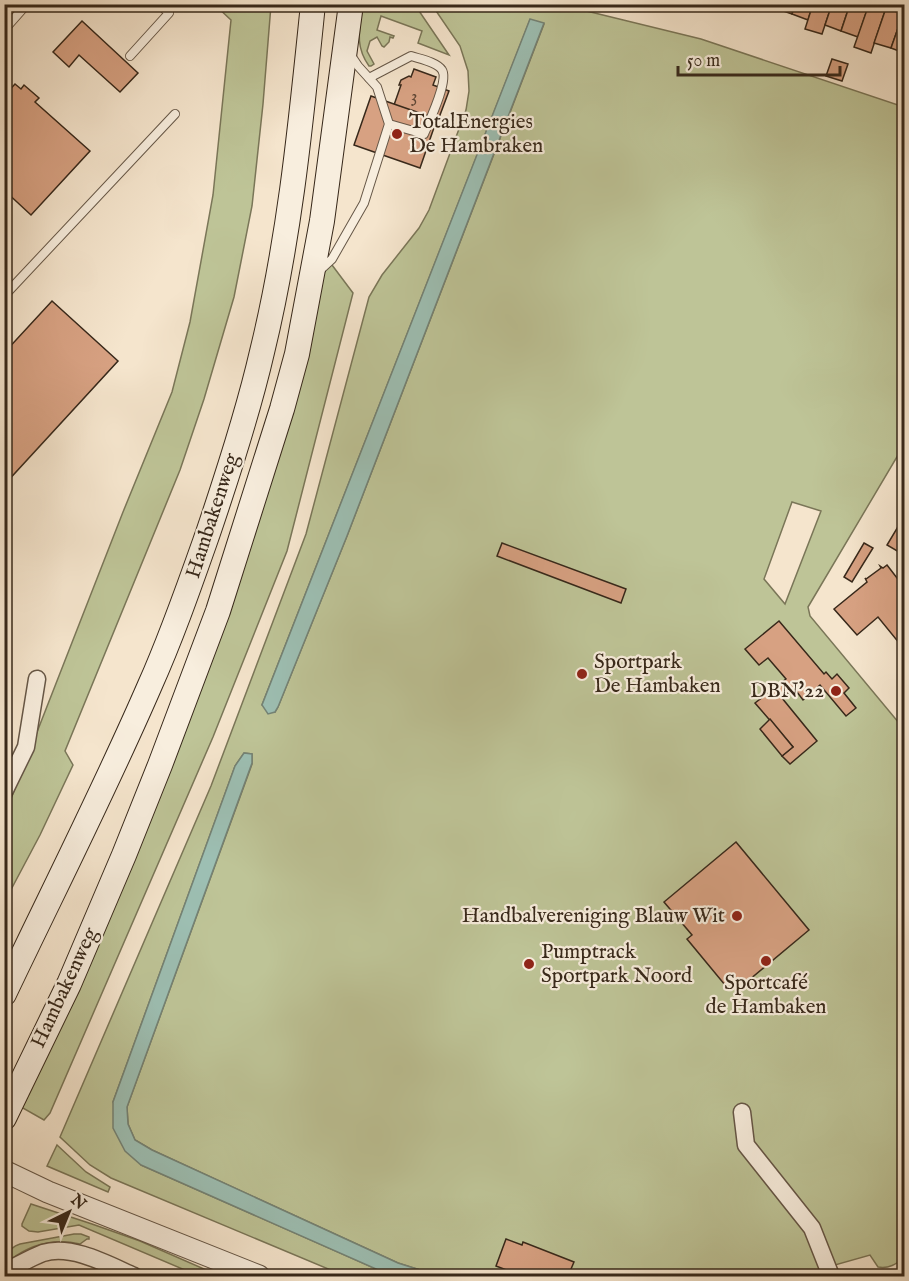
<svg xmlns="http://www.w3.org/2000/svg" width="909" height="1281" viewBox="0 0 909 1281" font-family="'IM FELL English',serif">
<rect width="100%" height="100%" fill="#f5e5cd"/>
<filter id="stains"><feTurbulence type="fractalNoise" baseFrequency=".00333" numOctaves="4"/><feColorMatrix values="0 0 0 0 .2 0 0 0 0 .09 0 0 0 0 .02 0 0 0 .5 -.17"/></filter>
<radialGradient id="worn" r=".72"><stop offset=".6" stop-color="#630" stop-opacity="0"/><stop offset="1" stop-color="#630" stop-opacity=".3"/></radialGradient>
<g fill="#bec497" stroke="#7a7658" stroke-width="1.5" fill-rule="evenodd">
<polygon points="215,5 271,5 263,104 252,206 234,297 204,399 180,470 65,751 73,765 40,835 5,901 5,814 123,512 172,392 190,322 213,195 231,20"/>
<path d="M363,5h52l34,50 -31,-12 4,-12 -41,-15 -4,14 17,6 -1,2 -3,-1 -1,5 -5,5 -2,-1 -5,-9 -7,4 -3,10 7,13 -3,2h-2c-15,-21 -9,-38 -6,-61z"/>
<path d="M432,5h130l139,34 203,68v338l-96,162 2,9 94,113v529c-8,6 -15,11 -26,9l-8,-12 -67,19 1,2h-365l-41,-13 -246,-113 -17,-10 -7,-16 -1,-17 125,-343v-10l-8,-1 -9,13 -122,336 28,63 251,111h-47l-234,-98 -21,-13 -30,-28 151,-351 95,-252 63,-237 13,-22 37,-47 10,-18 37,-100 3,-19 -1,-20 -8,-25zM530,20l14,4 -197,512 -69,171 -3,5 -13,-7zM792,502l29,9 -36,93 -21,-25z"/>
<polygon points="326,257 353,293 287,551 213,737 50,1113 44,1120 21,1107 134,846"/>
<polygon points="57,1145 86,1172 110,1187 108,1192 47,1166"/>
<polygon points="31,1204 92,1224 140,1241 220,1276 199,1276 79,1225 38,1232 29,1231 22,1226 22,1224"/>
<path d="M74,1234h7l8,3v2h-2l-7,5c-26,-6 -49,0 -70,16l-4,-3c3,-7 7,-11 14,-13z"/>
</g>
<g fill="#9dbfb3" stroke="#748376" stroke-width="1.5">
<polygon points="530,19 544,23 347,536 278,707 275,712 268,714 262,705"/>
<polygon points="244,753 252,754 252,763 127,1107 128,1124 135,1140 152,1150 398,1263 439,1276 392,1276 141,1165 125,1151 113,1128 113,1102 235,766"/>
</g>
<g fill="#d7a182" stroke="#37281a" stroke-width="1.5">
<polygon points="776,4 795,4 792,14 775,8"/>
<polygon points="795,4 813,4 808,20 792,14"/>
<polygon points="813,4 832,4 822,34 805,29"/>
<polygon points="832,4 850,4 841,31 825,25"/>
<polygon points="850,4 869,4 858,37 841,31"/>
<polygon points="869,4 875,4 886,8 871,53 854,47"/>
<polygon points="886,8 903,14 891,48 874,43"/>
<polygon points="903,14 904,15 904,53 891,48"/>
<polygon points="82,21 138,73 120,92 79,55 69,67 53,52"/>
<polygon points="832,59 848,64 842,81 826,76"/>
<polygon points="414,69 436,77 433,85 449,91 437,123 421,117 422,115 394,105 401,85 399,85 401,80 409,76 411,77"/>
<polygon points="15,84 21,89 24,85 39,98 35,102 90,151 31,215 4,190 4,96"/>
<polygon points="371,96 437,119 420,168 354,145"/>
<polygon points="52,301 118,361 4,485 4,353"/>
<polygon points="902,520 904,521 904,555 887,545"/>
<polygon points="502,543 626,589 621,603 497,556"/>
<polygon points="864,543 873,548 852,582 844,577"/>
<polygon points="887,565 904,587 904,649 878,617 857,635 834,609 867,582 865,578 866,579 881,568 880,566 883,568"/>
<polygon points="779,621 824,674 826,672 832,679 837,674 849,688 844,693 856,708 846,716 820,685 803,700 794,688 782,698 817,741 790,764 782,756 793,747 755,703 786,679 768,658 759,665 745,649"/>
<polygon points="770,719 793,747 782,756 760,729"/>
<polygon points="736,842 809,930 737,990 730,981 725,985 687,939 692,935 664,902"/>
<polygon points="506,1239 522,1245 523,1242 574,1262 568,1276 523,1276 496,1266"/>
</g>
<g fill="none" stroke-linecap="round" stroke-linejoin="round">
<g stroke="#665747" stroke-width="10">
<g id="service">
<polyline points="4,30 27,4"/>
<polyline points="130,56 169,13 159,4"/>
<path d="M369,78l42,-22c9,3 26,6 31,14 7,10 -13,52 -18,64l-35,-10"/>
<polyline points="318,272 332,259 364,203 389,124 377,87 358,66 350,54"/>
<polyline points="4,296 175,114"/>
</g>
</g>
<g stroke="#665747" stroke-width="19">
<g id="minor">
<polyline points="4,792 26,747 37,679"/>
<polyline points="742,1112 746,1145 812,1228 831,1276"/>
<path d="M4,1272c13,-6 26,-14 39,-19 29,-9 66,12 91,23"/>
</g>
</g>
<g stroke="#665747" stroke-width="23">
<polyline id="tertiary" points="4,1171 48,1192 259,1276"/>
</g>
<g stroke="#37281a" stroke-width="26">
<g id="secondary">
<path d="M4,994c49,-103 101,-205 146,-309 22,-49 40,-101 58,-152 20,-59 40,-120 54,-181 28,-114 39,-231 51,-348"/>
<polyline points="4,1118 69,984 124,855 160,765 218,611 282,409 297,354 322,221 351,4"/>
</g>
</g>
<use href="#service" stroke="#f8eede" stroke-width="8"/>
<use href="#minor" stroke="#f8eede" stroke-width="16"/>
<use href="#tertiary" stroke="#f8eede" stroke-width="21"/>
<use href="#secondary" stroke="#f8eede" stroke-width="24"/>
</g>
<g fill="#8f2418" stroke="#f8eede" stroke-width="2">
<circle cx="397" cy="134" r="6"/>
<circle cx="582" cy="674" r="6"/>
<circle cx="836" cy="691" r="6"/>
<circle cx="737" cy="916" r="6"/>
<circle cx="766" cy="961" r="6"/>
<circle cx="529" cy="964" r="6"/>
</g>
<g text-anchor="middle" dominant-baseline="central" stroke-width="4.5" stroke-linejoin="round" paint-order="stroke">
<g font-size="18" fill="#5f4634">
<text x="414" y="97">3</text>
</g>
<g font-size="21" fill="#37281a" stroke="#f8eede" text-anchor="start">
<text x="409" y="122">TotalEnergies<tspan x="409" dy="24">De Hambraken</tspan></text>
<text x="594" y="662">Sportpark<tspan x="594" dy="24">De Hambaken</tspan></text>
<text x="824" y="691" text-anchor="end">DBN'22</text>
<text x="725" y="916" text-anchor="end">Handbalvereniging Blauw Wit</text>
<text x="541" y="952">Pumptrack<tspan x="541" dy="24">Sportpark Noord</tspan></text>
<text x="766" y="983" text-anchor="middle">Sportcafé<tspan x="766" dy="24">de Hambaken</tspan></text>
</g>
<g font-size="21" fill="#37281a" stroke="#f8eede">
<text transform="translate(213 516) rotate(-72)">Hambakenweg</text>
<text transform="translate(65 988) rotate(-65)">Hambakenweg</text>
</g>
</g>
<rect width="909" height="1281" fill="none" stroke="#f5e5cd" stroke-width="24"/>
<rect x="6" y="6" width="897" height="1269" fill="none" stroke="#37281a" stroke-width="3"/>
<rect x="12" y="12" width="885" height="1257" fill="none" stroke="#37281a" stroke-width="1.5"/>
<g transform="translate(69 1212) rotate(43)" stroke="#f8eede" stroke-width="4.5" paint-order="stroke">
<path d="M0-4.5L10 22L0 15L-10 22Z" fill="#37281a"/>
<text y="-9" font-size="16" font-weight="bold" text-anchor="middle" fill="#37281a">N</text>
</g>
<path d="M678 66v9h162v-9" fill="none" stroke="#37281a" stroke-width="3"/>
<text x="687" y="66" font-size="18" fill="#37281a" stroke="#f8eede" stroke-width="4.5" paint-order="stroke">50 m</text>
<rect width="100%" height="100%" filter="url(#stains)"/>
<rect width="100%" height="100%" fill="url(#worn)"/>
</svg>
